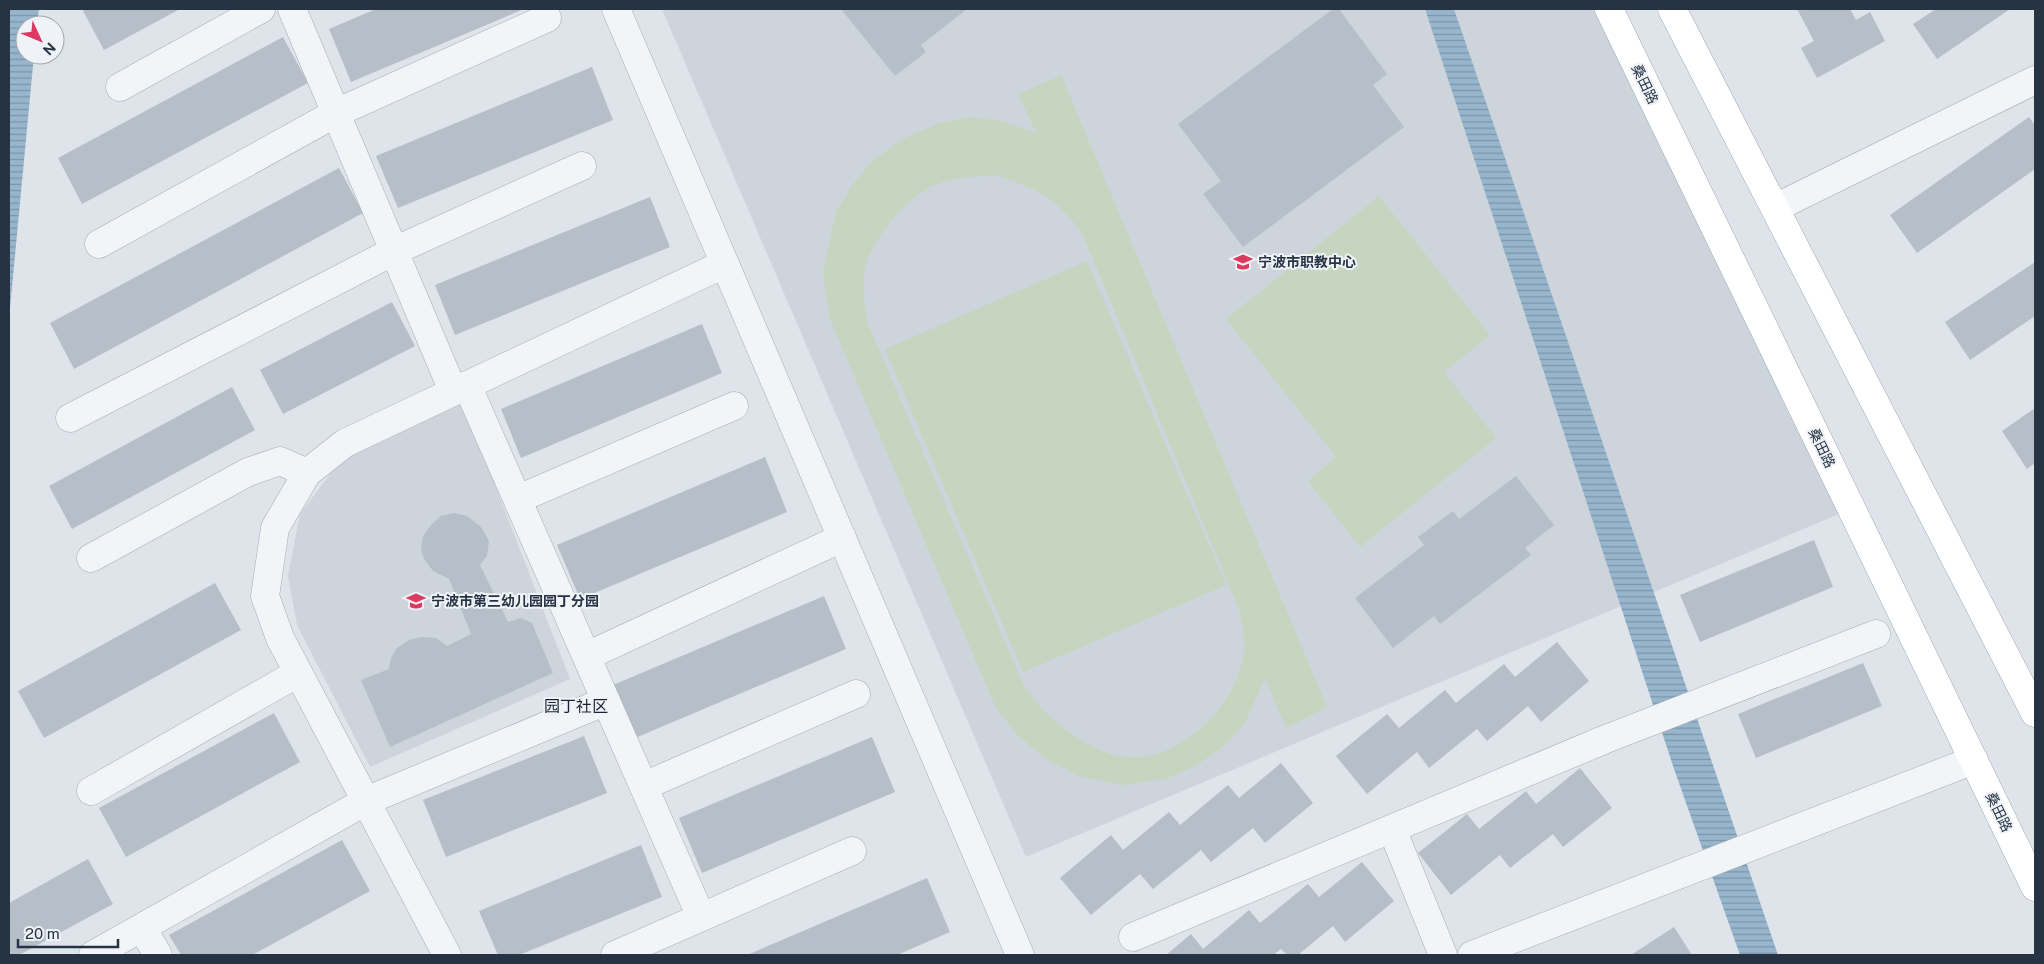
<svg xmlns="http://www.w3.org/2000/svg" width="2044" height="964" viewBox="0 0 2044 964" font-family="'Public Sans','Noto Sans SC',sans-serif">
<defs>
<pattern id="water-rules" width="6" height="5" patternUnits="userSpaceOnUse" patternTransform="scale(1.25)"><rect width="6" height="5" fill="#97b6cd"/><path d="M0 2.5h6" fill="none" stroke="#7b95a8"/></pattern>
</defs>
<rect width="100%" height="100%" fill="#dfe4ea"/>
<g fill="#cdd4dc">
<polygon points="662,9 1594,9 1839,514 1026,857"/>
<polygon points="463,402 570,679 370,767 297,625 288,576 300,514 340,461"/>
</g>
<g fill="#c7d5c0" fill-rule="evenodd">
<path d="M1061,75l266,632 -41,21 -21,-50 -21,47 -25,25 -24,16 -29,13 -43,6 -44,-9 -30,-15 -32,-26 -22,-29 -166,-389 -6,-45 13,-60 17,-28 20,-24 30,-21 36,-16 32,-6 31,4 34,12 -18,-39zM995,175c42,13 61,23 87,58l158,379c2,14 6,30 3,45 -9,52 -64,105 -118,100 -26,-2 -60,-26 -79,-44 -8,-8 -14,-18 -22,-27l-157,-364c-2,-18 -6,-44 0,-61 11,-28 40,-64 68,-76 18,-8 41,-8 60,-10z"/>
<polygon points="1379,196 1490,335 1444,372 1496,438 1360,547 1308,481 1336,457 1226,319"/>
<polygon points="1087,261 1226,585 1023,672 885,349"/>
</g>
<g fill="url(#water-rules)">
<polygon points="9,9 39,9 37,25 25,25 25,55 34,55 9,319"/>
<polygon points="1425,9 1454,9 1778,955 1740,955 1674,769"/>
</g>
<g fill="#b6bec8">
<polygon points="82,9 180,9 104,50"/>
<polygon points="376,9 524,9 351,82 329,29"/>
<polygon points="841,9 967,9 921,45 926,52 895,76"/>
<polygon points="1333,9 1339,9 1387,74 1373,85 1404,127 1243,247 1203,194 1221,181 1178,124"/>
<polygon points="1797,9 1850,9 1856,20 1870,12 1885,41 1817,78 1801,48 1814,41"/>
<polygon points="1936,9 2010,9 1937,59 1913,24"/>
<polygon points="283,37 308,83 82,204 58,158"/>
<polygon points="592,67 613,120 398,208 376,156"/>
<polygon points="2029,117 2035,125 2035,169 1917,253 1890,215"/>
<polygon points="339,168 363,213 74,369 50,323"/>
<polygon points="650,197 670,247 455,335 435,285"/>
<polygon points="2035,262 2035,316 1970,360 1945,322"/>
<polygon points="392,302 415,346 283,414 260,370"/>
<polygon points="702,324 722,373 521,458 501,409"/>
<polygon points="232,387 255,430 72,529 49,486"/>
<polygon points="2035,408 2035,463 2027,469 2002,431"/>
<polygon points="765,457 787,512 580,599 557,545"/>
<polygon points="1516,476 1554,525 1525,548 1531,555 1440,624 1434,616 1393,648 1355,598 1424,545 1418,537 1453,511 1459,519"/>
<polygon points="454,513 467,516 482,528 489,541 487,556 480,565 508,622 521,618 532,623 553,673 390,747 361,680 389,669 391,658 397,648 409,640 421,637 436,638 447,646 471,634 449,579 433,571 424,559 421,549 423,536 432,524 441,516"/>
<polygon points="1814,540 1833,587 1700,642 1680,595"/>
<polygon points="215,583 241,630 44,738 18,691"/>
<polygon points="824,596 846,649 635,738 613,685"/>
<polygon points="1557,642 1589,681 1541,722 1528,706 1487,741 1477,729 1429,768 1417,752 1367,794 1336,756 1387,714 1399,728 1445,690 1456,703 1504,664 1515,677"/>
<polygon points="1863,663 1882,706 1756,758 1738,714"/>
<polygon points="274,713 300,762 126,857 99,808"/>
<polygon points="584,736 607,793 446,857 423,800"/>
<polygon points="872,737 895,792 702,873 679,818"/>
<polygon points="1281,763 1313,803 1265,843 1253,828 1211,862 1201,850 1153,889 1140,874 1091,915 1060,878 1111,835 1123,850 1169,812 1180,825 1228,785 1239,798"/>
<polygon points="1580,768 1612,808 1563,847 1553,834 1510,868 1500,855 1451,895 1418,853 1467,814 1479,829 1526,791 1536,804"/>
<polygon points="342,840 370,891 252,955 181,955 169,935"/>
<polygon points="641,845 662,897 519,955 498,955 479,911"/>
<polygon points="88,859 113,904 19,955 9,955 9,903"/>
<polygon points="1362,862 1394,901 1345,942 1333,926 1298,955 1287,955 1281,949 1273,955 1166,955 1191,934 1203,949 1249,910 1260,923 1308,884 1319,897"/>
<polygon points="927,878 950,932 897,955 747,955"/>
<polygon points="1674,927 1692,955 1631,955"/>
</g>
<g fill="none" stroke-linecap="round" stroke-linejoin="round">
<g stroke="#a4abb5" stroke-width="29">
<g id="minor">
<polyline points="292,9 453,391"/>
<polyline points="616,9 1020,955"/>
<polyline points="120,87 261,9"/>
<polyline points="1775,208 2035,80"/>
<polyline points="99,244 336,113 547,18"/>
<polyline points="467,385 701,917"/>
<polyline points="70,418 394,251 582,166"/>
<polyline points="518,499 734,406"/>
<polyline points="91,558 248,472 280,461 307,473"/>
<polyline points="587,656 842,538"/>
<polyline points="644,786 856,694"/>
<polyline points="91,791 298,673"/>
<polyline points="1392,829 1443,955"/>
<polyline points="142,928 158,955"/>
<polyline points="1133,937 1606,739 1876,634"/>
<polyline points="93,955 366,801 606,701"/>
<polyline points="447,955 280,638 265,596 275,528 307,473 345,443 724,264"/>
<polyline points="615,955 852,851"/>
<polyline points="1472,955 1974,760"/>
</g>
</g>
<g stroke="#9daab7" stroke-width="29">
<g id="major">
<polyline points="1609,9 2035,887"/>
<polyline points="1672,9 2035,713"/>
</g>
</g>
<use href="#minor" stroke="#f2f5f8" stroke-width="28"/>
<use href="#major" stroke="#fff" stroke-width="28"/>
</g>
<defs>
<g id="university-bare" transform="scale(1.5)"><path d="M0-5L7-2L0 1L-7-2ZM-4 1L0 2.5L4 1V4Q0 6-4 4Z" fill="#db395f" stroke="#eff3f7" stroke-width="2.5" paint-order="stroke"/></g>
<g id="school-bare" transform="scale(1.5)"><path d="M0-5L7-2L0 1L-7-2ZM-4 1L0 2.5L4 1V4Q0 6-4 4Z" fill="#db395f" stroke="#eff3f7" stroke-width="2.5" paint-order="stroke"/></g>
</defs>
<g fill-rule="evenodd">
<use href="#university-bare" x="1243" y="262"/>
<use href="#school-bare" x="416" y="601"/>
</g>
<g text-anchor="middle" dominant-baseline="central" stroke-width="4" stroke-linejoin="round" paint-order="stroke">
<g font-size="14" fill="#263343" stroke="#eff3f7">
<text transform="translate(1645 84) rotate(64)">桑田路</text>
<text transform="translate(1822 448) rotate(64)">桑田路</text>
<text transform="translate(1999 812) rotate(64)">桑田路</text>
</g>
<g font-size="14" font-weight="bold" fill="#263343" stroke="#eff3f7" text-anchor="start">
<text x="1258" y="262">宁波市职教中心</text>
<text x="431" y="601">宁波市第三幼儿园园丁分园</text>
</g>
<g font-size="16" fill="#192433" stroke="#eff3f7">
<text x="576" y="706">园丁社区</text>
</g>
</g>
<rect width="2044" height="964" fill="none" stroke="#263343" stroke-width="20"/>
<g transform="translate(40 40) rotate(134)"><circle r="24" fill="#eff3f7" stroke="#9fa6af"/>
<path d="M0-4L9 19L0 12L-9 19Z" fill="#db395f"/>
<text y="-8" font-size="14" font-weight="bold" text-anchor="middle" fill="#263343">N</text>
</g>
<path d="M18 939v8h100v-8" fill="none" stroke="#263343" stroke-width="2.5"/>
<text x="25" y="939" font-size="15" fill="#263343" stroke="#eff3f7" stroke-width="4" paint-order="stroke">20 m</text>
</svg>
